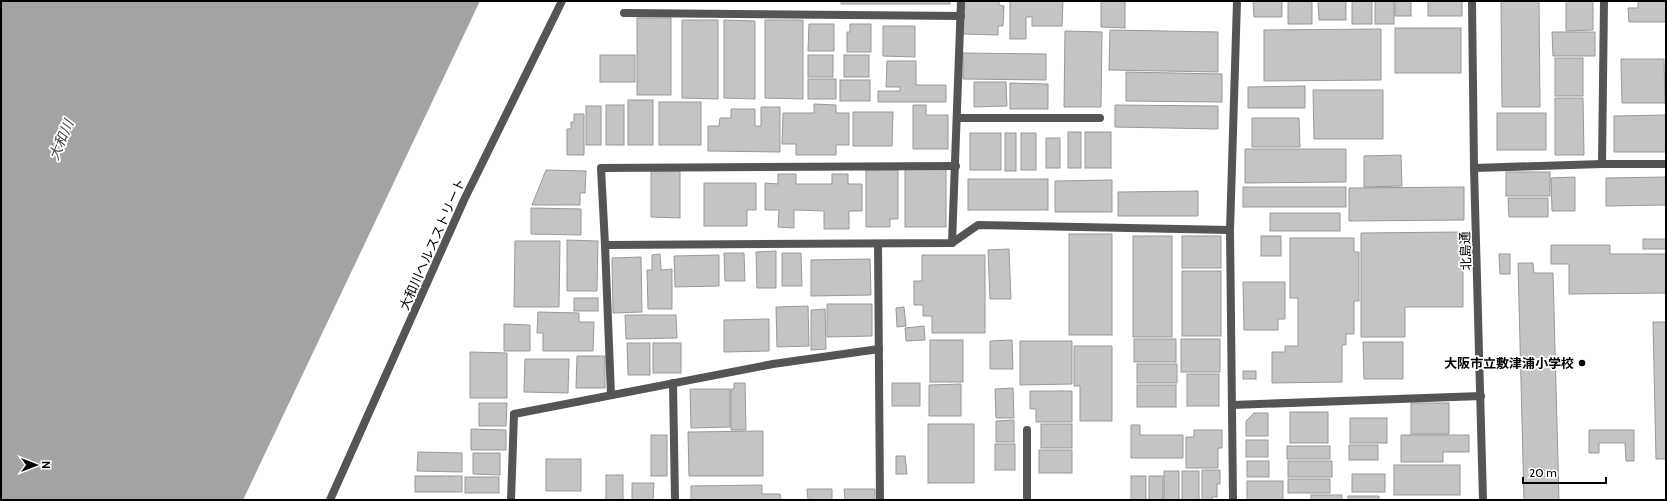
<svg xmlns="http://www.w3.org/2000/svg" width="1667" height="501" viewBox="0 0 1667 501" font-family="Cabin,'Noto Sans JP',sans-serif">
<rect width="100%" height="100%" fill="#fff"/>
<polygon fill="#a3a3a3" points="1,1 480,1 243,500 1,500"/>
<g fill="#c4c4c4" stroke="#999">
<rect x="841" y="1" width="109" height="3"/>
<polygon points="965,1 999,1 999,5 1004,6 1003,26 998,26 998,35 963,34"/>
<polygon points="1010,1 1063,1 1062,26 1032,26 1032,17 1026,17 1026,39 1010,39"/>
<polygon points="1101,1 1125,1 1125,28 1101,27"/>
<polygon points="1253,1 1282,1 1282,17 1254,17"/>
<rect x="1288" y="1" width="24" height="23"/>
<polygon points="1318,1 1346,1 1346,20 1319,20"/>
<rect x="1352" y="1" width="20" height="23"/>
<rect x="1375" y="1" width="19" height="23"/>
<rect x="1395" y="1" width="16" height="15"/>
<rect x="1428" y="1" width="34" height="15"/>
<polygon points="1501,1 1539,1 1540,107 1502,107"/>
<polygon points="1566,1 1593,1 1593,30 1566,31"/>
<polygon points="1638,1 1666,1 1666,22 1629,22 1628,8 1638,8"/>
<rect x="637" y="18" width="34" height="77"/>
<polygon points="682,20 718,20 718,99 682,98"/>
<polygon points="724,20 755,21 755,99 724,98"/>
<polygon points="765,20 803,20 803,99 765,98"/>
<polygon points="809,24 834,24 834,51 808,51"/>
<polygon points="850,24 871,24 871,52 847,52 847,32 850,32"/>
<polygon points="883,26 915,26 915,57 883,56"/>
<rect x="1395" y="28" width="66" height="45"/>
<polygon points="1381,29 1381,80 1264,81 1264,30"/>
<polygon points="1110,30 1218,32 1218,72 1109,70"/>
<polygon points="1065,31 1102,32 1101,107 1064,107"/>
<polygon points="1552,32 1595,32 1595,56 1553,56"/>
<polygon points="963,53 1046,54 1046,80 963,79"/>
<rect x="600" y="55" width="35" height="27"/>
<rect x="808" y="55" width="25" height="22"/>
<rect x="844" y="55" width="25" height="22"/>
<rect x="1555" y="58" width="28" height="38"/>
<polygon points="1621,59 1664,59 1665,103 1622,103"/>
<polygon points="887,61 916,61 916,85 946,85 946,102 878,102 878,91 900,91 900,87 886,87"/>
<polygon points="1126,72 1222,74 1222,102 1126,101"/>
<rect x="808" y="79" width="28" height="20"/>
<rect x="840" y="80" width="30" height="21"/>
<polygon points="974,82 1006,82 1007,106 974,107"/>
<polygon points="1010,83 1048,84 1048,109 1010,109"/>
<polygon points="1305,86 1305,108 1248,108 1248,87"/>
<polygon points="1313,90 1383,90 1383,139 1314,139"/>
<polygon points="1555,98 1583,98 1584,155 1555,155"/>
<rect x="628" y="100" width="25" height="45"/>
<rect x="659" y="102" width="42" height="43"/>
<polygon points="814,104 836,105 836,113 849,113 849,145 836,145 836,155 796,155 796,144 782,144 783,113 814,113"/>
<rect x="606" y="105" width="18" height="40"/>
<polygon points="913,105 926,105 926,115 948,115 948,149 913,149"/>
<polygon points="1115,105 1218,106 1218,129 1115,127"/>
<rect x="586" y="106" width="15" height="39"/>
<polygon points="761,107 780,107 780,152 708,151 708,126 719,126 720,118 731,118 731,109 755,109 755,126 761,126"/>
<polygon points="853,112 893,112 892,146 853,146"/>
<rect x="1497" y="113" width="49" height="37"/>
<polygon points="574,114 584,114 584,155 567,155 567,129 571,129 571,122 574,122"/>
<polygon points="1666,115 1666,152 1614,152 1614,116"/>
<polygon points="1252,118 1299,118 1300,147 1252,147"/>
<rect x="1068" y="132" width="13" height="36"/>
<rect x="1085" y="132" width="26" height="36"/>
<rect x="970" y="133" width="31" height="37"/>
<rect x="1005" y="133" width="11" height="38"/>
<rect x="1021" y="133" width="15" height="37"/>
<rect x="1046" y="138" width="14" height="30"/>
<polygon points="1245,149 1346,149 1346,182 1245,183"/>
<polygon points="1401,155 1402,186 1364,187 1364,156"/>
<rect x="905" y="168" width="41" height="59"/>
<polygon points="546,170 586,171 585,193 580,193 580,205 532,205"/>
<polygon points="866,170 898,170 898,219 890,219 890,227 866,227"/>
<polygon points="651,171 680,171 680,218 651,217"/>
<rect x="1506" y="172" width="44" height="24"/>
<polygon points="778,174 796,174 796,184 832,184 832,174 848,174 848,184 862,184 862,211 849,211 849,229 824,229 824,211 794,210 794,228 778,227 779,210 765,210 765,183 778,184"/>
<polygon points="1575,177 1575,211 1552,211 1551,178"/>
<polygon points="1666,177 1666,205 1606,206 1606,178"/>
<rect x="968" y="179" width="80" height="31"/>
<polygon points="1112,180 1112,212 1055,212 1055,181"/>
<polygon points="704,183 756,183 756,210 747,210 747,226 704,226"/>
<rect x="1243" y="187" width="103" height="20"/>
<polygon points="1464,187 1464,220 1349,221 1349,188"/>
<polygon points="1198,191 1198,216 1118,216 1118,192"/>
<polygon points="1508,198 1548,198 1548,217 1509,217"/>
<polygon points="531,208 581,209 581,235 531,234"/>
<rect x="1270" y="213" width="70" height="18"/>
<polygon points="1463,232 1463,307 1405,307 1405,337 1361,337 1361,233"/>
<rect x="1069" y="234" width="43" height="101"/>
<rect x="1133" y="236" width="39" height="101"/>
<rect x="1182" y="236" width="39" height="32"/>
<rect x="1261" y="236" width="20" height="20"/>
<polygon points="1290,238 1354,238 1354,252 1359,252 1359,301 1354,301 1354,334 1346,334 1346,345 1342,345 1342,382 1272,383 1272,352 1285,352 1285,346 1298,346 1298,298 1290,298"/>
<rect x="1643" y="239" width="23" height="10"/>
<polygon points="567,240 598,241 597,291 567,291"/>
<polygon points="515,241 560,241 559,307 514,307"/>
<polygon points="1551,245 1610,245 1610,254 1666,254 1666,293 1569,294 1569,264 1551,264"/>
<polygon points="1009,249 1011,299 990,299 988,250"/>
<polygon points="776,251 776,288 757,288 756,252"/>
<polygon points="724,253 744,253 745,281 725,281"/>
<polygon points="782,253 801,253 802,286 782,286"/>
<polygon points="660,254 661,270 672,269 672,309 648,309 647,270 652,270 652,255"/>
<polygon points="1499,254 1510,254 1510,274 1500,274"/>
<polygon points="719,255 719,286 675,287 674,256"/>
<polygon points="922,255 985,255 985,333 932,333 932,316 923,316 923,305 914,305 914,281 922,281"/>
<polygon points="641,257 642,312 613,313 612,258"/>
<polygon points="870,259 871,295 811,296 811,260"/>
<polygon points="1518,263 1533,263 1534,273 1553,273 1559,500 1524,500"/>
<rect x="1182" y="271" width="39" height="65"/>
<polygon points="1243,282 1285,282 1285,319 1278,319 1278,330 1244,330"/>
<rect x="574" y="298" width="24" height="13"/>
<polygon points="827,304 872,304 872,336 827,337"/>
<polygon points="808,306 809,346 777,347 776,307"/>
<polygon points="904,307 906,326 897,327 896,308"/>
<polygon points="825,309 826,349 811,350 811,310"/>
<polygon points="538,312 579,313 579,322 594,322 593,351 543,351 543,333 537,333"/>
<polygon points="625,315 676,315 677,338 626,339"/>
<polygon points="769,319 769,351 724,352 724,320"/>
<polygon points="1653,322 1666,322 1666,459 1656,459"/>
<polygon points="504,324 530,325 530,351 504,351"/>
<polygon points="924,326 925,340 906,341 905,328"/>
<rect x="1134" y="339" width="42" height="23"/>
<rect x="1181" y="339" width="39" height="33"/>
<rect x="930" y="340" width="33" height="42"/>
<polygon points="1012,340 1013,369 990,369 990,341"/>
<polygon points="1020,341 1072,341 1072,384 1020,385"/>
<polygon points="1363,342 1403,342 1403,379 1364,379"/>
<polygon points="627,343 650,343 650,375 628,375"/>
<rect x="653" y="343" width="28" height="30"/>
<polygon points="1074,346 1112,346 1112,421 1080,421 1080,386 1074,386"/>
<polygon points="470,352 507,353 507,398 470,398"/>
<polygon points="577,356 605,356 605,388 576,388"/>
<polygon points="525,359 569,359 568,393 524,392"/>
<rect x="1137" y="364" width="40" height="19"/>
<rect x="1243" y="371" width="13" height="8"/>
<rect x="1187" y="374" width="32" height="32"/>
<polygon points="734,383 745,383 746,430 731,430 731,389 734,389"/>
<rect x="892" y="383" width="28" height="23"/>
<polygon points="961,384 961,416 929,416 929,385"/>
<rect x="1137" y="385" width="39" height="22"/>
<polygon points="1013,388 1014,418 996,418 995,389"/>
<polygon points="690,389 730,389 730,427 691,428"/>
<polygon points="1030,391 1072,391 1072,422 1036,422 1036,409 1030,409"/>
<polygon points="479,403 507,403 506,426 479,426"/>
<rect x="1411" y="403" width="38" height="31"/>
<rect x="1290" y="412" width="38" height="31"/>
<polygon points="1254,413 1268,413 1268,436 1246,436 1246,421"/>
<rect x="1350" y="418" width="37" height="25"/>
<polygon points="1014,420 1014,442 996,442 996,421"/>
<rect x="928" y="424" width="46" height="59"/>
<rect x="1041" y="424" width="31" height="24"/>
<polygon points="1131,425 1140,425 1140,435 1183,435 1183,458 1131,458"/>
<polygon points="471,429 506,430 506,450 471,450"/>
<polygon points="1194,430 1222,430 1222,448 1218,448 1218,468 1186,468 1186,437 1194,437"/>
<polygon points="1589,430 1634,430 1634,461 1626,461 1625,443 1599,443 1599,453 1589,453"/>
<polygon points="763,431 763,476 689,476 688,432"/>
<rect x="651" y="435" width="16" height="41"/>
<polygon points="1401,435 1469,435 1469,452 1443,452 1443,462 1401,462"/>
<rect x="1246" y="440" width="22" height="17"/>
<rect x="995" y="444" width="20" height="26"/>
<rect x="1349" y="445" width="29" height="15"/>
<rect x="1287" y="446" width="43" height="13"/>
<rect x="1039" y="450" width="33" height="23"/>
<polygon points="418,452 462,453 462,472 417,471"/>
<polygon points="473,453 500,453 500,475 473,474"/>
<polygon points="896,456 905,456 907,474 896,474"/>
<rect x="546" y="459" width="35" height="32"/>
<rect x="1247" y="461" width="22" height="16"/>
<rect x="1288" y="461" width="44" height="16"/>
<rect x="1394" y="465" width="66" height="30"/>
<polygon points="1202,470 1220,470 1220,484 1217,484 1217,497 1212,497 1212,500 1202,500"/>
<rect x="1164" y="471" width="15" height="29"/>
<rect x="1182" y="471" width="17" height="29"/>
<rect x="1352" y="474" width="33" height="18"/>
<rect x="606" y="475" width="17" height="25"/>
<rect x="415" y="476" width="47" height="16"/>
<rect x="1131" y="476" width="15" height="24"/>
<rect x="1149" y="476" width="14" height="24"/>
<rect x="465" y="477" width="34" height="16"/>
<rect x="1288" y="479" width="42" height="14"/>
<rect x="1247" y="481" width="36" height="19"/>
<polygon points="632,483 654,483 653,500 632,500"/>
<polygon points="762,485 762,494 780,494 781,500 691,500 691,486"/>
<polygon points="807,489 832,489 832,500 808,500"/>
<polygon points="844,489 875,489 875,500 845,500"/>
<rect x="1311" y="495" width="31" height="5"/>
<polygon points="1348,496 1379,496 1379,500 1414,500 1348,500"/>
</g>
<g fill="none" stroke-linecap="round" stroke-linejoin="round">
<polyline stroke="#555" stroke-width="8" points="330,500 464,200 562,1"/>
<g stroke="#555" stroke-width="8">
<polyline points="1472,1 1474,168 1483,500"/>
<polyline points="624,13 961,16"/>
<polyline points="957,118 1100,118"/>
<polyline points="1602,164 1604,1"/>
<polyline points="1474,168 1602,164 1666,164"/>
<polyline points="952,243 961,1"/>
<polyline points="878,244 880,500"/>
<polyline points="605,245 601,168 956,166"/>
<polyline points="673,383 675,500"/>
<polyline points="611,395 605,245 952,243 978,225 1230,230"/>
<polyline points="1232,405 1481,396"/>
<polyline points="1027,430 1027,500"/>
<polyline points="511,500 514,414 773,364 879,349"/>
<polyline points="1233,500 1230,230 1237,1"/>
</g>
</g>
<circle fill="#000" stroke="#fff" stroke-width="1.5" cx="1582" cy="363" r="4"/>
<g text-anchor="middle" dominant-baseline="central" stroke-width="3.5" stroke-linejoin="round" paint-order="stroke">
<g font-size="13" fill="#000" stroke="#fff">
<text transform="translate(432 244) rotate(-66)">大和川ヘルスストリート</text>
<text transform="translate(1465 251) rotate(-92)">北島通</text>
</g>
<g font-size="13" font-weight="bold" fill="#000" stroke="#fff" text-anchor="end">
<text x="1574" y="363">大阪市立敷津浦小学校</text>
</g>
<g font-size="14" font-style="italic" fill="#444" stroke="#fff">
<text transform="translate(61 140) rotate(-67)">大和川</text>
</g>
</g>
<rect width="1667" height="501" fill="none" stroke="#000000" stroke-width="4"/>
<g transform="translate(36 465) rotate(90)" stroke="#ffffff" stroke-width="3" paint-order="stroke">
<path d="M0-3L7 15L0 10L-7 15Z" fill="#000000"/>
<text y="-6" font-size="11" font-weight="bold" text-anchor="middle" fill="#000000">N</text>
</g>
<path d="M1523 477v6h83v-6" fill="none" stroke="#000000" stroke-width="2"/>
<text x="1529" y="477" font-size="12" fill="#000000" stroke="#ffffff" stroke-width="3" paint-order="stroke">20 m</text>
</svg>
